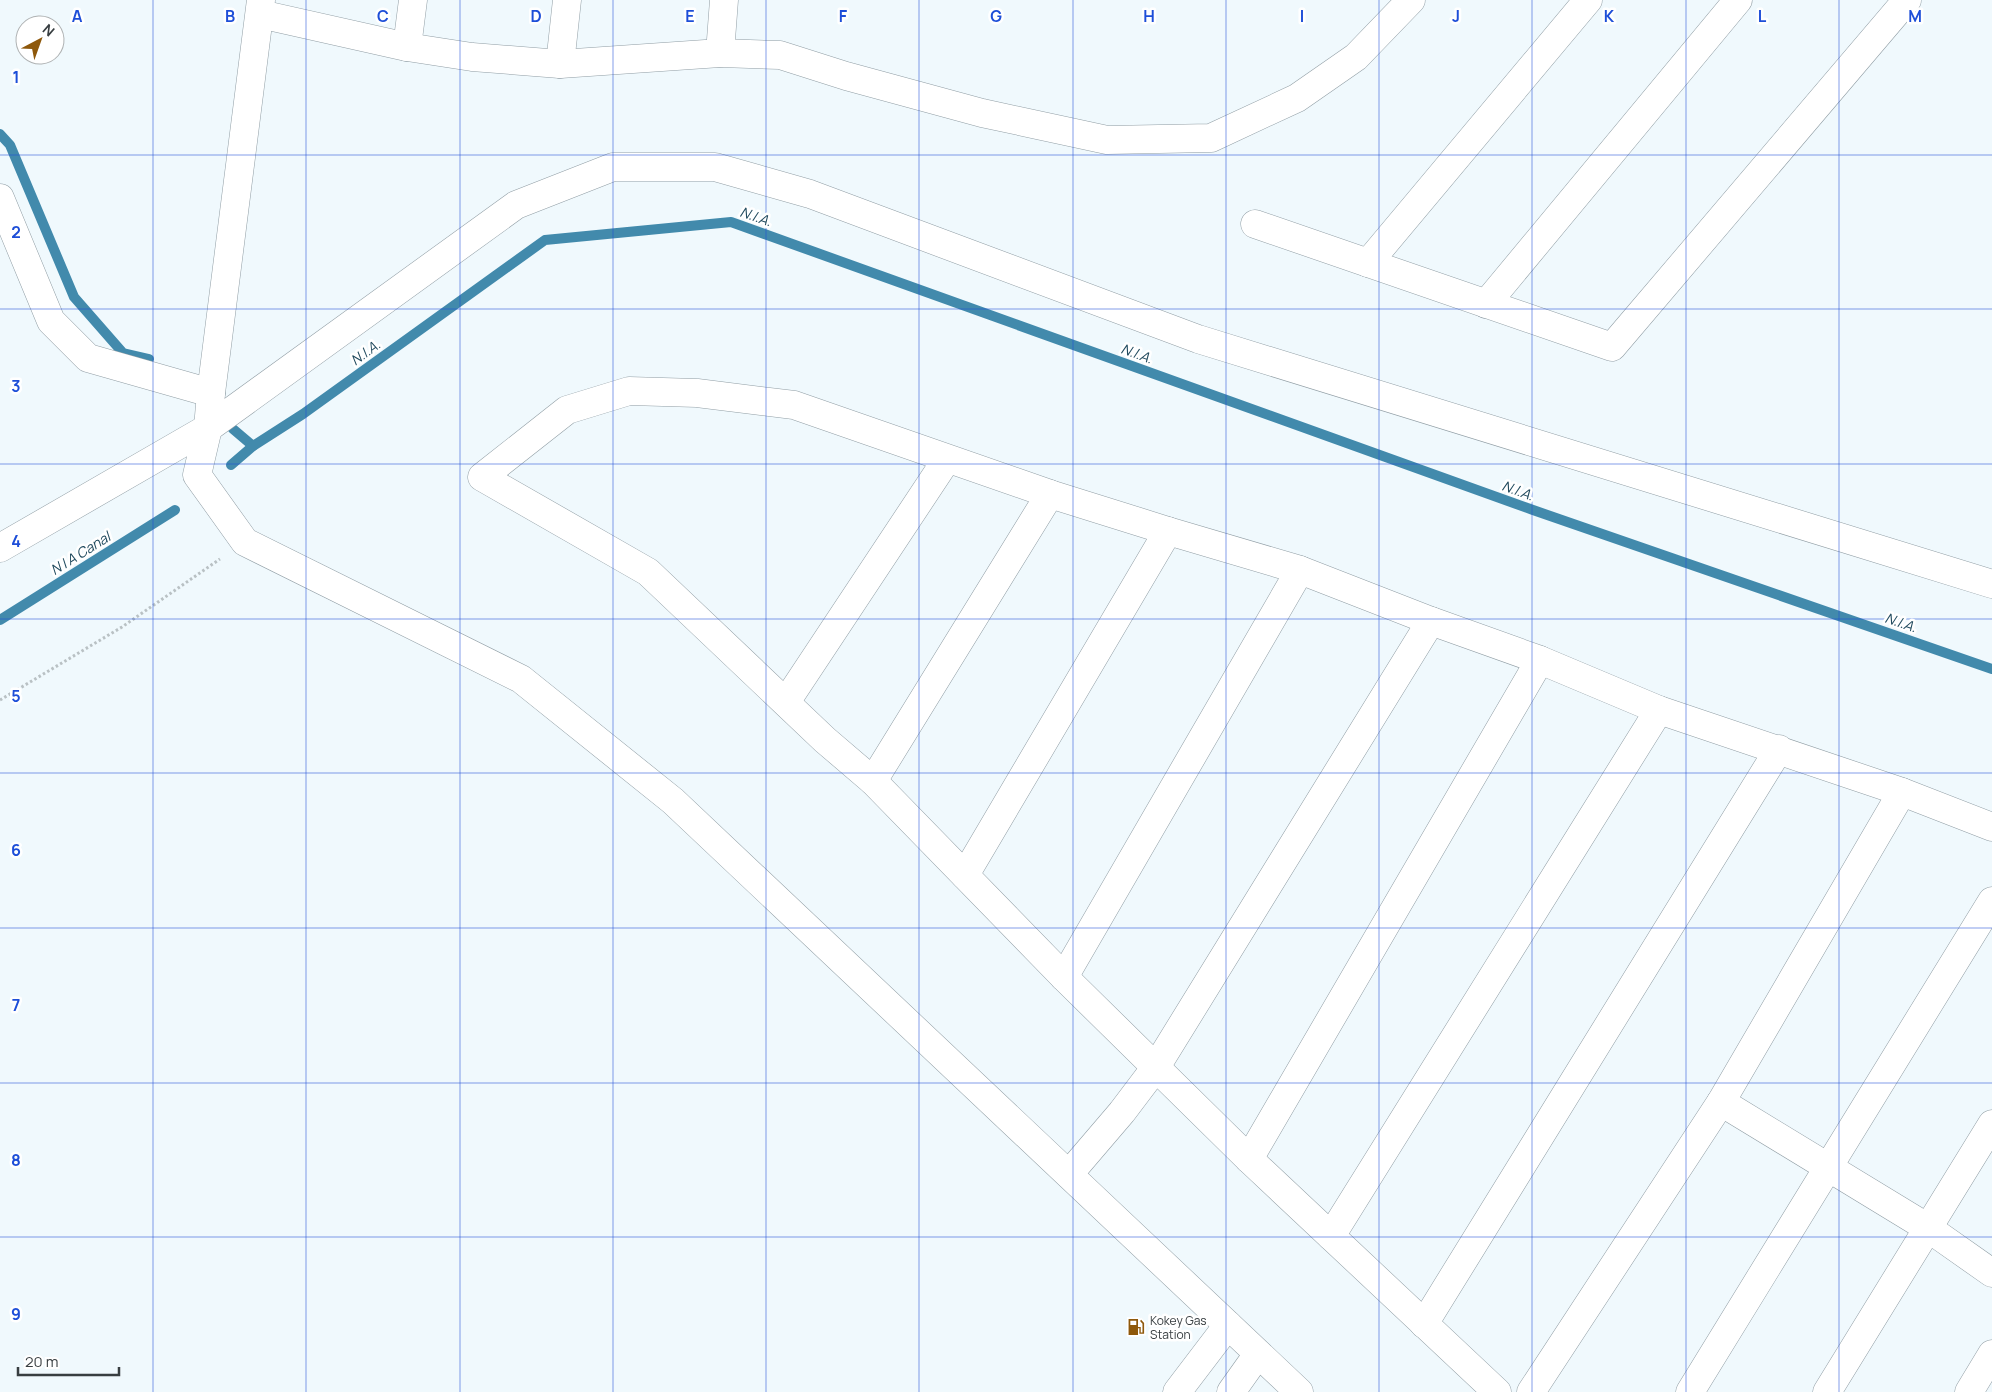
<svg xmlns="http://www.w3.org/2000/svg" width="1992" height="1392" viewBox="0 0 1992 1392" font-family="Manrope,sans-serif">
<rect width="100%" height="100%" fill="#f0f9fd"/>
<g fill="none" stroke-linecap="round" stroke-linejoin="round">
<g stroke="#428aac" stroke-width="10">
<polyline points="0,134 10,145 74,297 123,353 149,359"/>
<polyline points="233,429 253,446"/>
<polyline points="231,465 253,446 303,414 545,240 731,222 1533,510 1992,669"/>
<polyline points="0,620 175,510"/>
</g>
<g stroke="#919ea5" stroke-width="29">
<g id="minor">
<polyline points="261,0 211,393 208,428 197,475 245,542 521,679 673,801 1299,1392"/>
<polyline points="260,14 407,47 472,57 560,64 720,53 780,55 846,76 982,113 1107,140 1211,138 1297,98 1356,57 1411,0"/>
<polyline points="407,47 413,0"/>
<polyline points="720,53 724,0"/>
<polyline points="560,64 567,0"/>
<polyline points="0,198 51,321 88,358 211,393"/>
<polyline points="1255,224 1612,347 1907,0"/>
<polyline points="1368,263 1588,0"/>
<polyline points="1486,304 1738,0"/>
<polyline points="0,548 208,428 516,205 613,167 715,167 810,194 1198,339 1992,584"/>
<polyline points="786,702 947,459"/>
<polyline points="873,781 1050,494"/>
<polyline points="965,875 1168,531"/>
<polyline points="1064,977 1300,570"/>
<polyline points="1721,1102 1928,1228 1992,1273"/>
<polyline points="1249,1159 1540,660"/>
<polyline points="1069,1174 1122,1112 1156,1067 1431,621"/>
<polyline points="1331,1236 1659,710"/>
<polyline points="1424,1324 1779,749"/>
<polyline points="1177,1392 1228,1325"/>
<polyline points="1231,1392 1258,1354"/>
<polyline points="1497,1392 1249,1159 1064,977 873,781 825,740 648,572 482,477 567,410 629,391 697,393 794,405 1050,494 1168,531 1300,570 1431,621 1540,660 1659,710 1902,792 1992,827"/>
<polyline points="1531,1392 1721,1102 1902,792"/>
<polyline points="1690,1392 1992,901"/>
<polyline points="1827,1392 1992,1124"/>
<polyline points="1969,1392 1992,1354"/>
</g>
</g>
<polyline stroke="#b9c1c4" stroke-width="3" stroke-dasharray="2.5 2.5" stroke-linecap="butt" points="0,700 122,627 220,559"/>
<use href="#minor" stroke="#fff" stroke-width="28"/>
</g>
<path fill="none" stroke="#1d4ed8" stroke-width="1" stroke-opacity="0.55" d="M153,0v1392M306,0v1392M460,0v1392M613,0v1392M766,0v1392M919,0v1392M1073,0v1392M1226,0v1392M1379,0v1392M1532,0v1392M1686,0v1392M1839,0v1392M0,155h1992M0,309h1992M0,464h1992M0,619h1992M0,773h1992M0,928h1992M0,1083h1992M0,1237h1992"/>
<defs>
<g id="fuel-bare" transform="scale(1.35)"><path d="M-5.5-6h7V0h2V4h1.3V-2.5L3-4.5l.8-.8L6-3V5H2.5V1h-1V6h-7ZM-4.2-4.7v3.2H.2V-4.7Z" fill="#8e580b" stroke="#fff" stroke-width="2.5" paint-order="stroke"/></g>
</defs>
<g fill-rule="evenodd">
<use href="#fuel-bare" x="1136" y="1327"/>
</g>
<g text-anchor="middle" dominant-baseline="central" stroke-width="5" stroke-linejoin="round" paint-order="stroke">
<g font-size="12" fill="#383e41" stroke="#fff" text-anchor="start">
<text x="1150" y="1320">Kokey Gas<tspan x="1150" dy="14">Station</tspan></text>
</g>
<g font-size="14" font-style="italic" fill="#204a5e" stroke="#fff">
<text transform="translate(756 216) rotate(19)">N.I.A.</text>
<text transform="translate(365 352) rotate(-36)">N.I.A.</text>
<text transform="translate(1137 353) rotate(20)">N.I.A.</text>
<text transform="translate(1518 490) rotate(20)">N.I.A.</text>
<text transform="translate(80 553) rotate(-32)">N I A Canal</text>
<text transform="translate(1901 622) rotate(19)">N.I.A.</text>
</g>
</g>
<g font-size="16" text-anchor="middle" font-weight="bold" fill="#1d4ed8" stroke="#fff" stroke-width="5" stroke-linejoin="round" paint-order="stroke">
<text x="77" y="22">A</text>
<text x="230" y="22">B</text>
<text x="383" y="22">C</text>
<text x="536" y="22">D</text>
<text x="690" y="22">E</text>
<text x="843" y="22">F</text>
<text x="996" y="22">G</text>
<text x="1149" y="22">H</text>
<text x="1302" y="22">I</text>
<text x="1456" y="22">J</text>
<text x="1609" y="22">K</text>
<text x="1762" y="22">L</text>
<text x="1915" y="22">M</text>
<text x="16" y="83">1</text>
<text x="16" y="238">2</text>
<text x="16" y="392">3</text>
<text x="16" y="547">4</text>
<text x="16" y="702">5</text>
<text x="16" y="856">6</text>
<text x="16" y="1011">7</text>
<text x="16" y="1166">8</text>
<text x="16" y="1320">9</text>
</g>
<g transform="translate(40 40) rotate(41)"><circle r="24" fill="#ffffff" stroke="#afb2b3"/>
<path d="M0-4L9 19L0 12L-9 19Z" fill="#8e580b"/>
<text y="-8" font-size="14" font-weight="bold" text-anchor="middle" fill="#383e41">N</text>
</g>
<path d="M18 1367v8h101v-8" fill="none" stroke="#383e41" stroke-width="2.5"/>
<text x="25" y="1367" font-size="15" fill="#383e41" stroke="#ffffff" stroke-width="4" paint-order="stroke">20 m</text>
</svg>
